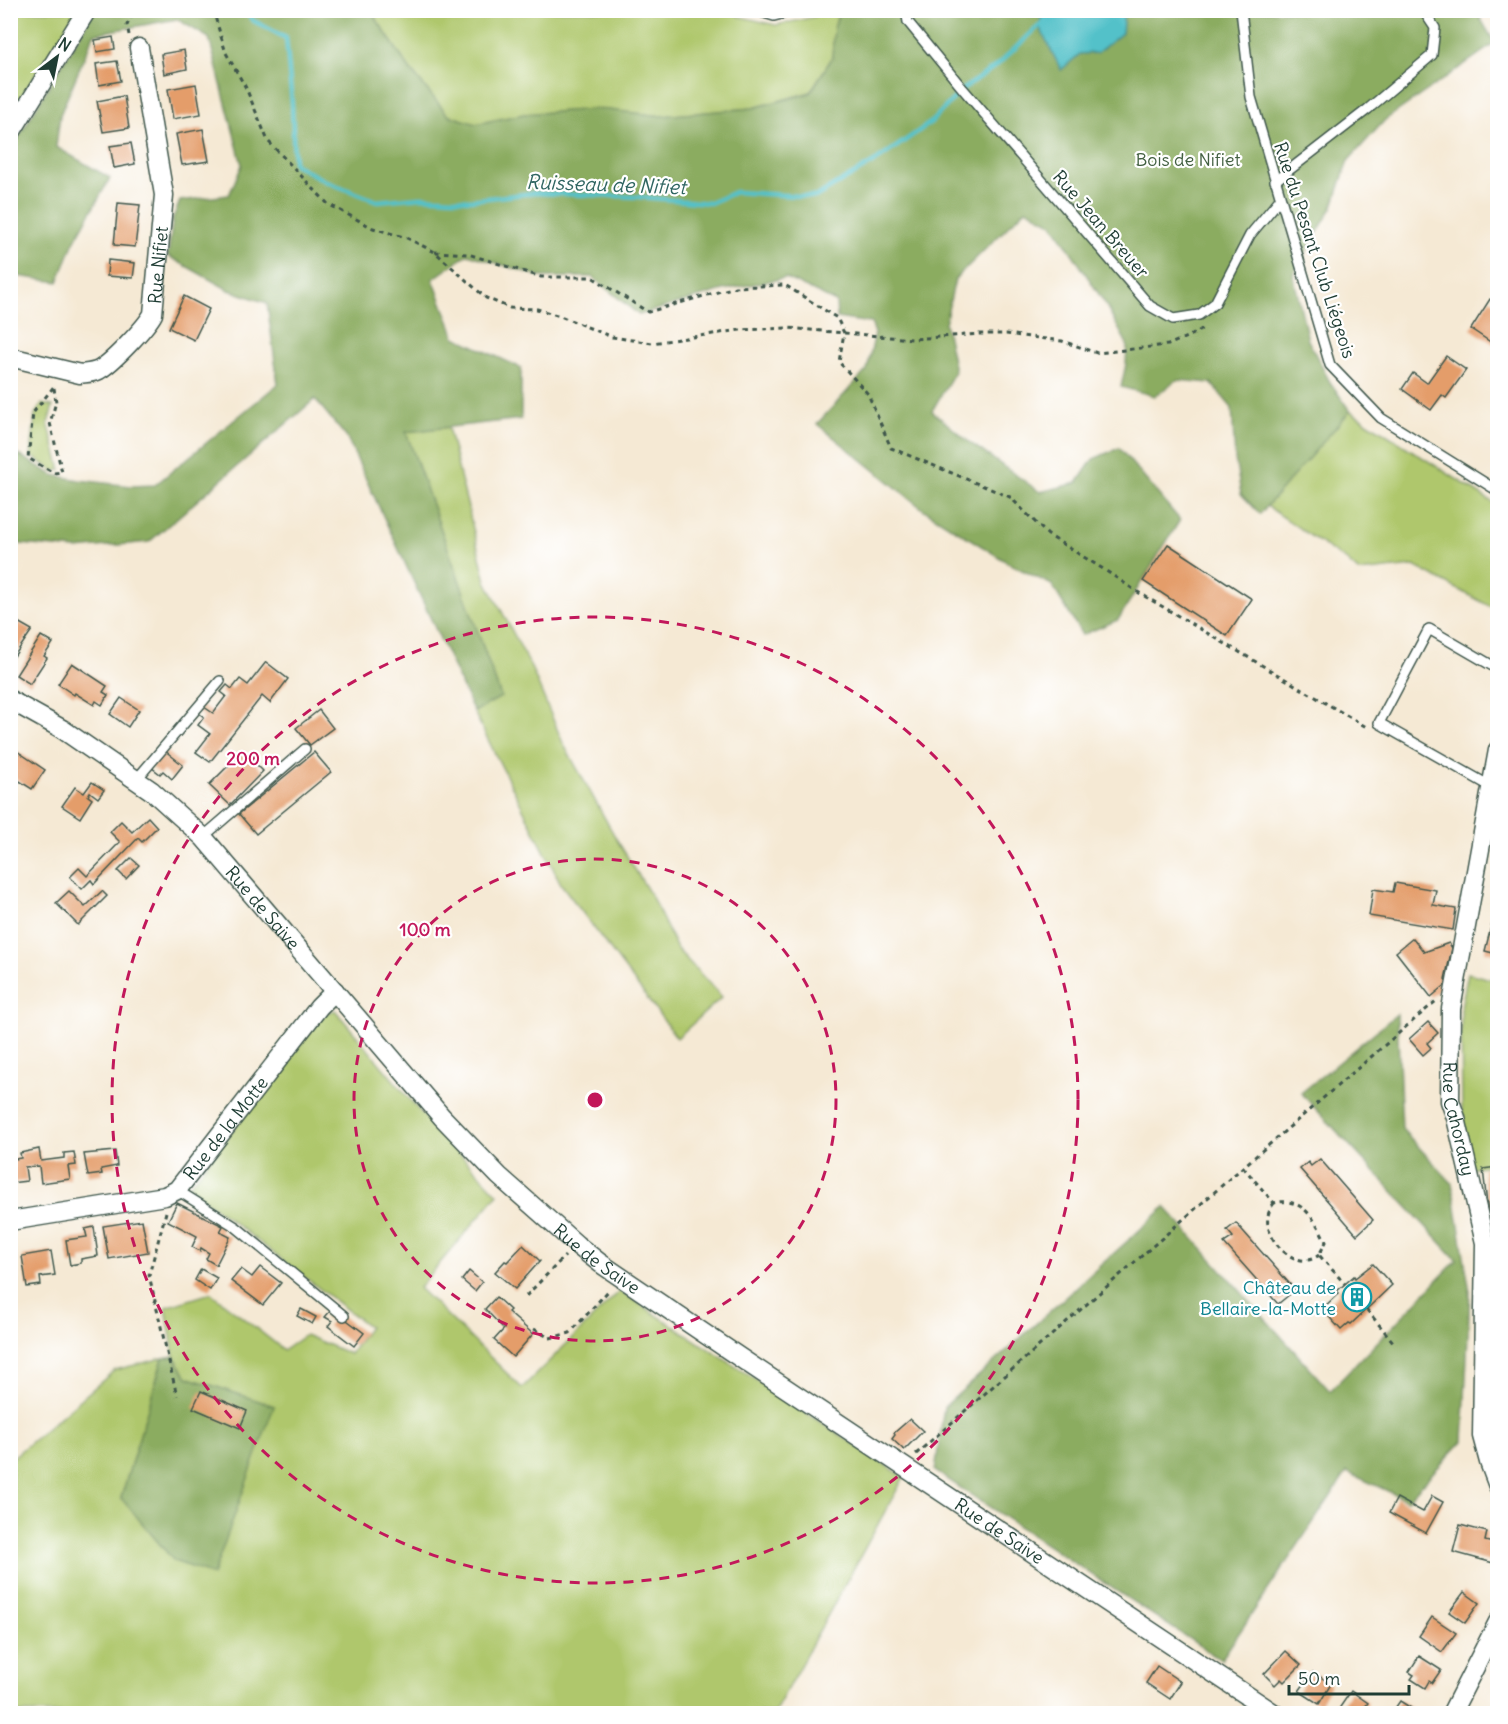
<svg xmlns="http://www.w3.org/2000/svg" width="1508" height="1724" viewBox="0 0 1508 1724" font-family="Delius,sans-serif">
<rect width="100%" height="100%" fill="#fff"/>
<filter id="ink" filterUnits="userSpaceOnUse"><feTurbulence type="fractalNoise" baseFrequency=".0167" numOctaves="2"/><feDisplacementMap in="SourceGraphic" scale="12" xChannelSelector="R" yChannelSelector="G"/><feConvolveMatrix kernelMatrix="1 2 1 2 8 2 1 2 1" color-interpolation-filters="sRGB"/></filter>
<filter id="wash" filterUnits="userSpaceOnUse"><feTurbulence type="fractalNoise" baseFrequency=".008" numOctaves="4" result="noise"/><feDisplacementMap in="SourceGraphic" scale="24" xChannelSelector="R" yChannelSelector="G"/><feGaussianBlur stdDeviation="1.35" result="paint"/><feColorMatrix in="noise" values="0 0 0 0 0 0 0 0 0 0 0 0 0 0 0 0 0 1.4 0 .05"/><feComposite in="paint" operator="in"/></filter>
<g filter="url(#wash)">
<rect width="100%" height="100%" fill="#f5e9d4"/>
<g fill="#afc76c" stroke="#678250" stroke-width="1.5">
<polygon points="732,10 738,16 776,25 814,17 821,11 839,11 834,29 832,58 810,92 753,108 662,116 599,109 524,114 475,124 448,115 409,68 371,11"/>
<polygon points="11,11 77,11 11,113"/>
<polygon points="42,404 53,406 48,423 61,470 54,471 31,456 35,414"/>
<polygon points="1350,411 1497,505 1498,604 1495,609 1414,566 1359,572 1347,561 1267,506"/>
<polygon points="448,427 486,581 530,665 563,743 617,840 652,897 677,949 722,997 677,1038 561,884 474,712 501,697 406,432"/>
<polygon points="1468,973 1498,981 1497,1164 1470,1168 1462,1107 1461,1007"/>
<polygon points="335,1010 421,1113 498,1194 419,1288 522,1388 620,1291 904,1477 774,1713 11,1713 11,1459 115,1370 163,1358 121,1498 274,1406 186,1377 174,1356 166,1307 211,1293 284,1350 305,1335 350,1354 369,1327 188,1187 325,1013"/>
</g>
<g fill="#8bac60" stroke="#55744a" stroke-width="1.5">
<polygon points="94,11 371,11 409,68 448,115 476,124 524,114 599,109 662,116 753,108 810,93 832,58 834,29 839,11 1476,11 1495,43 1385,120 1348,161 1333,206 1293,274 1308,340 1330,382 1350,411 1260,514 1241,494 1235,459 1232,408 1211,383 1177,380 1155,396 1121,387 1126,364 1127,344 1104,302 1053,224 1026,209 955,279 945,323 955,371 932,411 969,442 1040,492 1077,483 1093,459 1119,448 1180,520 1118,620 1082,635 1052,585 1010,564 924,510 817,424 867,370 875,333 871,323 837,318 836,302 786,278 723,290 639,315 592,277 541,277 468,254 433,279 455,337 521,368 521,419 406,432 501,697 474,712 347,438 315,399 149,542 76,549 11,543 11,450 53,475 79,480 131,486 155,485 278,384 267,303 229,290 168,256 173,218 180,201 229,195 242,165 209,38 177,19 94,34 60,115 56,147 110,178 73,244 58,282 11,275 11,150"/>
<polygon points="1397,1014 1402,1129 1452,1183 1470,1292 1463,1441 1407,1500 1347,1472 1221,1660 935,1471 944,1407 1165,1207 1330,1391 1457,1260 1301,1093"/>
<polygon points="174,1356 187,1377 274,1406 213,1575 174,1561 121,1498 163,1358"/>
</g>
<polygon fill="#53c1c9" stroke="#397f7e" stroke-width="1.5" points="1124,11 1122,33 1097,53 1080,54 1061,70 1039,26 1043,11"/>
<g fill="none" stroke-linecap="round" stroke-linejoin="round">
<polyline stroke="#53c1c9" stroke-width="4.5" points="246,10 252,20 286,38 292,104 294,164 327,182 377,201 421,197 470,200 534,193 639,197 710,203 735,192 815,197 876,161 930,123 963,89 997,65 1039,26"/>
</g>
<g id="blocks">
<g fill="#e49d6a">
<polygon points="113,37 115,49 97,52 95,40"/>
<polygon points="184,50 187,69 164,74 161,54"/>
<polygon points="117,61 121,81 99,85 96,64"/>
<polygon points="196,84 201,114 173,119 168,89"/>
<polygon points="124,96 129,128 103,132 97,101"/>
<polygon points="203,129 209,161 182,165 176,134"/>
<polygon points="131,143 135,164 114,168 110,146"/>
<polygon points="118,203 140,205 135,247 114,245"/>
<polygon points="108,260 135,263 133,278 107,276"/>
<polygon points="184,296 209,309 194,340 169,328"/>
<polygon points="1490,299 1497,304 1497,341 1495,345 1471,329"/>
<polygon points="1446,356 1466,370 1446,398 1442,395 1431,410 1402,389 1413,373 1427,383"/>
<polygon points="1168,544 1252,599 1227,636 1143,581"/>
<polygon points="16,621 32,630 10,662 10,629"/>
<polygon points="41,636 53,643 44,656 47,658 30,684 16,675"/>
<polygon points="266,662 288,679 270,703 262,696 210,762 196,752 210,734 198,725 204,717 197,712 201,705 213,713 226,696 221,692 227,685 232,689 240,679 248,685"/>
<polygon points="72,663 107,686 103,692 108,695 102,705 96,701 94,705 75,693 74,695 58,684"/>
<polygon points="121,698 139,710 128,727 110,714"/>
<polygon points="319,710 333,728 310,745 296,728"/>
<polygon points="14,749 45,770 32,789 10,775 10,755"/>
<polygon points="164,750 183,765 172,779 163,771 160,774 151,767"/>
<polygon points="243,751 263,771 230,805 209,785"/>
<polygon points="314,752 331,772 256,834 239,814"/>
<polygon points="92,782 104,790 98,798 90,792 88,796 92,799 80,818 62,806 75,787 84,793"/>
<polygon points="148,817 157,827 142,842 138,838 94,884 91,880 82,889 70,877 79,868 87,876 120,842 110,832 121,821 132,832"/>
<polygon points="131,858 139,865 126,879 118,871"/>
<polygon points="1395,883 1436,890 1433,905 1456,909 1453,930 1369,916 1373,889 1393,892"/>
<polygon points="69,891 85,907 102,891 107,896 78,925 56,903"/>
<polygon points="1497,903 1497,954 1485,951"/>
<polygon points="1413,938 1424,952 1449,943 1452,948 1445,979 1448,983 1431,997 1396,952"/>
<polygon points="1428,1022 1438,1033 1427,1043 1431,1048 1423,1055 1409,1039"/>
<polygon points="39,1149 41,1161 64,1158 64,1153 74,1152 76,1165 68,1166 70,1179 41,1183 39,1166 25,1167 27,1181 10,1183 10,1160 21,1158 20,1153"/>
<polygon points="115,1151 117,1166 101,1169 102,1174 88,1176 84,1154"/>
<polygon points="1320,1159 1373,1220 1357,1235 1300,1169 1308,1162 1311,1166"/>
<polygon points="1497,1167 1497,1212 1488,1213 1483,1169"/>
<polygon points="177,1203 223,1226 220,1232 230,1237 216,1265 206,1259 209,1253 201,1248 200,1251 192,1247 197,1236 168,1221"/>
<polygon points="142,1220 148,1252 109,1259 103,1226"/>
<polygon points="1236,1223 1295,1290 1278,1304 1224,1243 1233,1237 1227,1230"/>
<polygon points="94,1227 98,1256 81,1259 81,1263 70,1265 66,1240 87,1237 85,1229"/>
<polygon points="523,1245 540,1261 515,1289 495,1272 505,1261 507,1262"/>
<polygon points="51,1251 55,1275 40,1277 41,1285 27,1287 22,1256"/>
<polygon points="1373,1264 1392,1285 1351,1324 1349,1323 1341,1330 1322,1309 1339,1293 1337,1291 1354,1276 1355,1278"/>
<polygon points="260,1267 281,1283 263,1305 231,1281 241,1269 252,1277"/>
<polygon points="201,1269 217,1278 210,1290 195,1280"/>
<polygon points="469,1271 482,1282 475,1291 462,1280"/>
<polygon points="496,1297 510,1310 508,1312 533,1334 513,1357 494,1340 504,1329 485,1309"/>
<polygon points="301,1309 316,1317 312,1324 297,1316"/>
<polygon points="332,1309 364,1333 354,1346 328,1326 332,1321 325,1317"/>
<polygon points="201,1391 247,1411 240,1428 193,1408"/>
<polygon points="910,1419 923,1431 904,1450 892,1439 895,1435 894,1433"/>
<polygon points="1432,1496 1443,1502 1426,1533 1389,1513 1397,1498 1423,1512"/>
<polygon points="1460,1525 1487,1532 1485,1541 1497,1544 1497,1564 1453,1552"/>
<polygon points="1464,1592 1479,1603 1465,1623 1449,1612"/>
<polygon points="1432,1617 1456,1633 1442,1652 1419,1636"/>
<polygon points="1286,1651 1301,1665 1284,1682 1281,1679 1275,1685 1264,1674"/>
<polygon points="1419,1656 1441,1670 1432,1683 1429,1681 1425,1688 1411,1679 1414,1675 1409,1672"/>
<polygon points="1157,1666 1181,1682 1170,1699 1146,1683"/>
<polygon points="1313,1672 1331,1684 1319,1704 1299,1691"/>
<polygon points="1351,1691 1368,1703 1360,1713 1336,1713"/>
<polygon points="1400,1701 1419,1713 1396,1713 1393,1711"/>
</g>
</g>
</g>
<g filter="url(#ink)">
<use href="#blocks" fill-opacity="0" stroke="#3f574c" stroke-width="1.5"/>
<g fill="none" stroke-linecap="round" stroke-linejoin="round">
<g stroke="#3f574c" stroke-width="12">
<g id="service">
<polyline points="754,10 774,16 797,10"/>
<polyline points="906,10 908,22 963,89 1150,306 1173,319 1199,315 1215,303 1250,235 1280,199"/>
<polyline points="1241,10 1251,97 1330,365 1381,418 1498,491"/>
<polyline points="1275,181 1368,109 1432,55 1435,28 1423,10"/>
<polyline points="136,780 220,681"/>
<polyline points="1490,786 1379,723 1429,629 1498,669"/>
<polyline points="203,837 305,749"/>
<polyline points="177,1190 236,1227 344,1316"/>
</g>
</g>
<g stroke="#3f574c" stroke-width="21">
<g id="minor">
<polyline points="10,134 87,10"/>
<path id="s1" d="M10,357l70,17c7,-1 13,-1 19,-4 14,-8 47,-43 54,-56l11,-119 -25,-147"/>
<path id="s2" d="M10,700l52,29 90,62 51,46 239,280 57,59 78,69 23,18 145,98 530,353"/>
<path id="s3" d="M1498,750l-47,259 -1,92 6,17 29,125 -3,193 7,26 9,24"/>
<path id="s4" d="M10,1221l155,-25 12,-6 142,-183 16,-16"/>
<polyline points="1451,1714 1498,1622"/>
</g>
</g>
<g stroke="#3f574c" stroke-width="3" stroke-dasharray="4.5 4.5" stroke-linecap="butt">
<polyline points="213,10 226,53 246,88 268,141 328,204 373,228 407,238 435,252 486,298 510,308 537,309 560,316 612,337 652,343 740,330 788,328 912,339 980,334 1006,334 1062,341 1097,353 1168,345 1196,333 1204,327"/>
<polyline points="129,35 127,25 135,10"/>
<polyline points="435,252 468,254 541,277 592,277 648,312 735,287 785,285 837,318 844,333 839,362 868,394 891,448 1010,497 1048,535 1100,567 1136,591 1368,728"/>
<polyline points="54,388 56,402 50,423 62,472 54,473 28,458 33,413 55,385"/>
<path d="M1243,1167l31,36c28,-7 41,16 52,39l-7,13 26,29"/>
<path d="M1274,1203c-2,3 -4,6 -5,9 -9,25 27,62 50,43"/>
<polyline points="166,1212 149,1275 177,1396"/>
<polyline points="526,1296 565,1256"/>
<polyline points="1367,1310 1394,1343"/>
<polyline points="534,1329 550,1338 570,1333 609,1290"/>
<polyline points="916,1454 1243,1167 1436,1001"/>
</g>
<use href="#service" stroke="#fff" stroke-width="9"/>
<use href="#minor" stroke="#fff" stroke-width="18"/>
</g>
</g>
<g fill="none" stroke="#c2185b" stroke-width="3" stroke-dasharray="10 8">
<circle cx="595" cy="1100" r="241"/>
<circle cx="595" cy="1100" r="483"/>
</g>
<defs>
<g id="building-ring" transform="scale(1.5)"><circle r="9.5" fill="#fff" stroke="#0f9aa8" stroke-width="1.5"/><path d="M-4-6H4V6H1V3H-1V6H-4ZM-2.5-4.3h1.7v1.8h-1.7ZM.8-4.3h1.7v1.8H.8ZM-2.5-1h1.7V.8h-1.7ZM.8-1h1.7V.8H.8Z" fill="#0f9aa8"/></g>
</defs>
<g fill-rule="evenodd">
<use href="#building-ring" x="1357" y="1297"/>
</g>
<g text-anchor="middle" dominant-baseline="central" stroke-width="4.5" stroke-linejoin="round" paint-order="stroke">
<g font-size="18" fill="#436042" stroke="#fff">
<text x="1188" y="159">Bois de Nifiet</text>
</g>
<g font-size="18" fill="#1f3d34" stroke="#fff">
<text transform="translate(1101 224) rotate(49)">Rue Jean Breuer</text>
<text transform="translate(1315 250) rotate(72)">Rue du Pesant Club Liégeois</text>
<text stroke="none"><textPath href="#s1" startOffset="219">Rue Nifiet</textPath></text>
<text stroke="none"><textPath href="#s2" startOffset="330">Rue de Saive</textPath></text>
<text stroke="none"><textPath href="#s3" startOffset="374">Rue Cahorday</textPath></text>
<text stroke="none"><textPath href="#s4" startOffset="249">Rue de la Motte</textPath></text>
<text stroke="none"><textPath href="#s2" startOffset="816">Rue de Saive</textPath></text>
<text stroke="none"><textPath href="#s2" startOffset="1302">Rue de Saive</textPath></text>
</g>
<g font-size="18" fill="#0d838f" stroke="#fff" text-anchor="end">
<text x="1336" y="1287">Château de<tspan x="1336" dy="21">Bellaire-la-Motte</tspan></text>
</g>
<g font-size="20" font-style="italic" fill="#2f6561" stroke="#fff">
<text transform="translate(606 184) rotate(2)">Ruisseau de Nifiet</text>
</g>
</g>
<circle cx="595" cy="1100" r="9" fill="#c2185b" stroke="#fff" stroke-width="3"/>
<g font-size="18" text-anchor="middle" font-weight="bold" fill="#c2185b" stroke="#fff" stroke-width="4.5" stroke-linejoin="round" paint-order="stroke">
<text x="253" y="765">200 m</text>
<text x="425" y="936">100 m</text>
</g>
<rect width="1508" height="1724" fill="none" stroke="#fff" stroke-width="36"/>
<g transform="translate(57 57) rotate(32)" stroke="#ffffff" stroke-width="4.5" paint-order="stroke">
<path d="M0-4.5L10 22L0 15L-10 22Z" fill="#1f3d34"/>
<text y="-9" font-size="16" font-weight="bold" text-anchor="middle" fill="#1f3d34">N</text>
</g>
<path d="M1289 1685v9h120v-9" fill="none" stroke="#1f3d34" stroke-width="3"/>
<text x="1298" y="1685" font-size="18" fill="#1f3d34" stroke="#ffffff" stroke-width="4.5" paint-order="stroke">50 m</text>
</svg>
